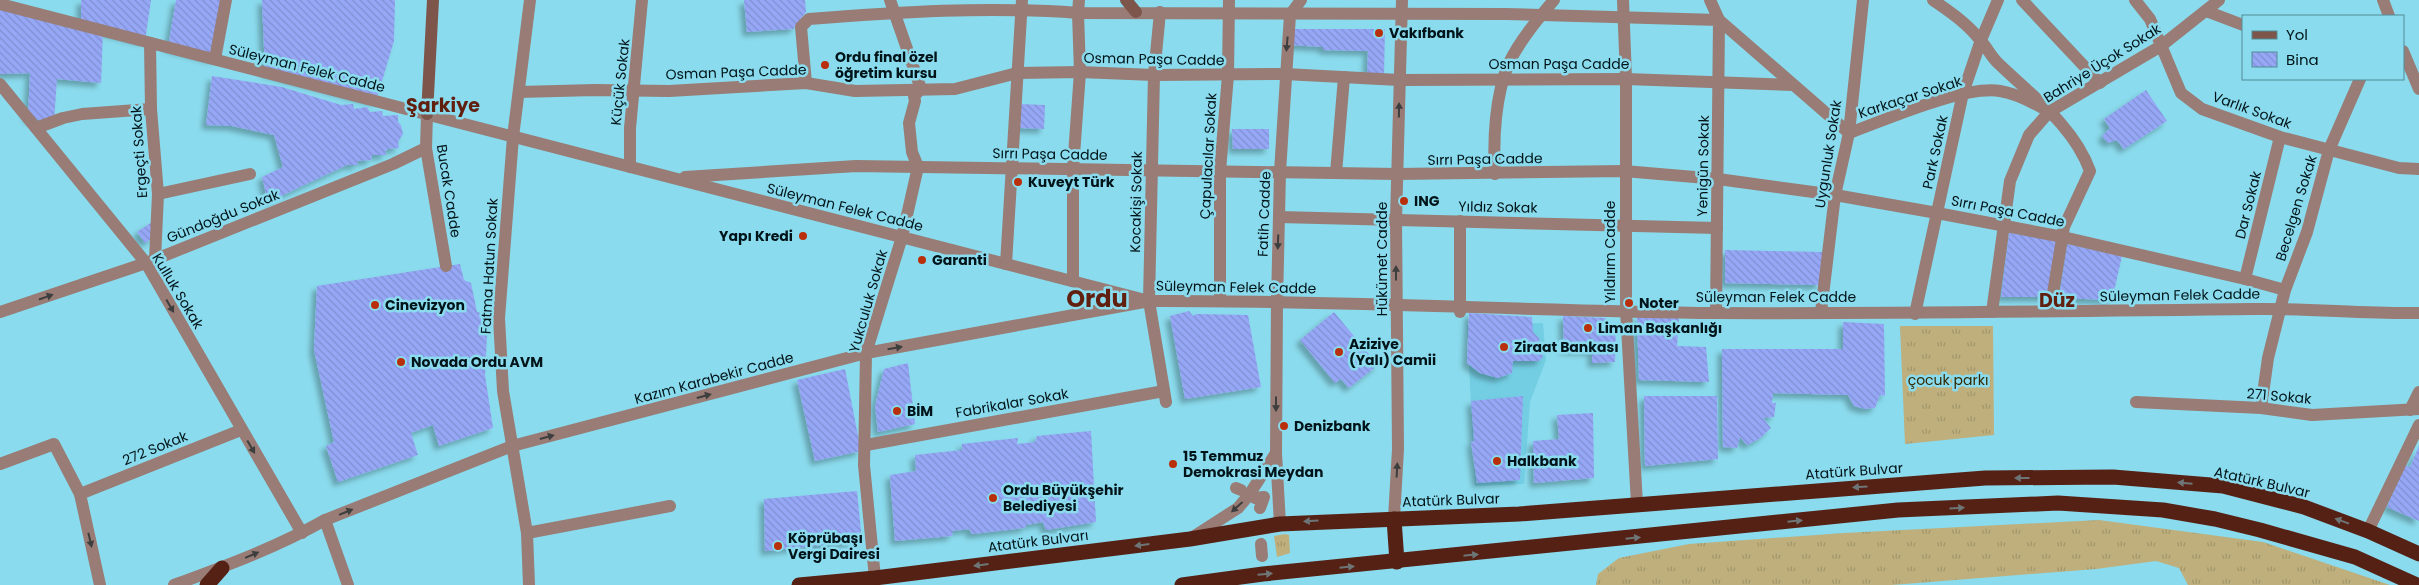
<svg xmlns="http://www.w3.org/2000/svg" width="2419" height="585" viewBox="0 0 2419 585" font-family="Poppins,sans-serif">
<defs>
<pattern id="grass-tufts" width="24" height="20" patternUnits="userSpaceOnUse" patternTransform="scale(1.25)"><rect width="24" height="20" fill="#beaf7c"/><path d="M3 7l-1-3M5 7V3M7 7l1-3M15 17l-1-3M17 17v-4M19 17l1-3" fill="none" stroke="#a2966b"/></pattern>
<pattern id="building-back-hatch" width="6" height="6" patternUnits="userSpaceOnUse" patternTransform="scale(1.25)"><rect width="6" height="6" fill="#96a7f6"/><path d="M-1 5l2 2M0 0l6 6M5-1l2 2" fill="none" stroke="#808fd2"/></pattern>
<filter id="shadow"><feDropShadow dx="-4.5" dy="4.5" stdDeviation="2.5" flood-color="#0004"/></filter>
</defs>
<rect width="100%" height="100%" fill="#8adbed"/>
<polygon fill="#73cee3" points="1543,323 1546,360 1530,402 1524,484 1475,486 1467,325"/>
<g fill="url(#grass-tufts)">
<polygon points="1900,326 1993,326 1994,435 1905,444"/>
<polygon points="2099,520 2263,542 2390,585 2188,585 2179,568 2156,561 2096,569 1892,585 1596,585 1598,574 1619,558 1689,544 1844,533"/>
<polygon points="1285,534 1289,535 1290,553 1277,557 1274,536"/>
</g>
<g fill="url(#building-back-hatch)" filter="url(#shadow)">
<polygon points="81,0 151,0 145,41 103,31 101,83 57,79 54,122 28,118 30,73 0,74 0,7 81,25"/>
<polygon points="176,0 226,0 215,59 168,47"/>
<polygon points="262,0 395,0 394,41 376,101 265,72"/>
<polygon points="744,0 805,0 806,12 793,29 747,32"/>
<polygon points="1290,29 1385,29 1384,76 1367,76 1368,51 1323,50 1323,47 1289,45"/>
<polygon points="212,76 282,87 341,105 353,104 354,109 367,107 370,112 382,111 383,116 398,115 398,122 401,125 403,134 398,142 399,148 388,149 385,151 386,155 372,155 371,160 358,161 357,165 347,165 268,202 262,177 283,167 274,135 232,126 206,125"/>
<polygon points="2146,90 2167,121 2124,149 2117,140 2108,143 2102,136 2110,128 2104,119"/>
<polygon points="1020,104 1045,105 1044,129 1020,128"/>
<polygon points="1232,129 1269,129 1269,149 1233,149"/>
<polygon points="152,222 154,237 145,243 137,232"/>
<polygon points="2009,233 2058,240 2051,297 2001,297"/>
<polygon points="2067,244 2122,256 2112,300 2059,298"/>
<polygon points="1725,250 1823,252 1820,285 1725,283"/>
<polygon points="460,264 464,280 471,283 477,312 488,314 485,375 493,428 439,446 433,425 411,433 418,455 338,482 326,446 334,442 314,350 317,286"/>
<polygon points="1189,311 1193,316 1196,314 1248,315 1261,387 1185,399 1170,316"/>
<polygon points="1334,312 1378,365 1349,388 1341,379 1335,383 1300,340"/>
<polygon points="1469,313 1532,317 1533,332 1539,338 1543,357 1539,361 1513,361 1512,373 1498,378 1480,373 1467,363"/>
<polygon points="1563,316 1605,318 1616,326 1615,362 1592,363 1592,351 1564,350"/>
<polygon points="1637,317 1679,317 1677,346 1706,347 1709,382 1639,380"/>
<polygon points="1843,322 1884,324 1885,396 1880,395 1875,408 1865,409 1854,406 1848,395 1773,393 1772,403 1776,403 1774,417 1763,418 1771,428 1759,439 1747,445 1740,437 1737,448 1723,447 1722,349 1843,349"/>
<polygon points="908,363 915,424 878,432 875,406 884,369"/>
<polygon points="845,369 861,451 815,461 797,380"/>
<polygon points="1523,396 1520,480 1477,483 1471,442 1474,441 1471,401"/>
<polygon points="1644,396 1717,396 1718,459 1645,466"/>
<polygon points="1593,413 1594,478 1534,483 1533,441 1559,439 1557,415"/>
<polygon points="1091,431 1096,522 1046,530 1043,522 1026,525 1025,528 972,534 969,529 953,531 952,536 895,541 890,475 916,471 915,455 962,450 962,444 1018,438 1017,444 1035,442 1037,436"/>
<polygon points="2419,446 2419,521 2387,507 2405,465 2410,467"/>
<polygon points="857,491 862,541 765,551 764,499"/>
</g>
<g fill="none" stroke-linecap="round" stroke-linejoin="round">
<g stroke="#987c75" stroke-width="12">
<polyline points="1623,0 1626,79 1626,310 1637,504"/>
<path d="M1710,0l9,20 130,113c36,-13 115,-48 151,-42 18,3 33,11 49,21"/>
<path d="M1933,0c17,12 34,23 47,40 7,7 11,17 19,24 33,32 75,62 91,107l-26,56 -14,84"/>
<polyline points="2022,0 2100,83"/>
<polyline points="2135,0 2150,19 2181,93 2202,109 2280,137 2399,168 2419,169"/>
<polyline points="2383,0 2389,16"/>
<path d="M0,4l1149,297c189,-1 379,10 568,12 179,1 357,-2 536,-4 56,-1 111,5 166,4"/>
<polyline points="2206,11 2243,25"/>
<polyline points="1160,12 1154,75 1149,301 1166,402"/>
<polyline points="150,43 151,109 158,194 155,260"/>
<polyline points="2403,51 2419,89"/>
<polyline points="215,59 226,0"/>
<path d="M806,83l-5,-56 8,-8c89,-7 179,-13 269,-6l427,1 214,6 -3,293"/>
<polyline points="0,84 146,263 302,533"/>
<polyline points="519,92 595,90 669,91 806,83 855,91 955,89 1017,73 1080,72 1154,75 1285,74 1399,80 1626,79 1792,85"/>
<polyline points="427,114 426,148 446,266"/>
<polyline points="36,128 63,118 82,114 151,109"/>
<polyline points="630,167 630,128 642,0"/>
<polyline points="1336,173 1344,77"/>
<path d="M1495,174c-2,-34 0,-79 14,-111 11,-23 29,-44 45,-63"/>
<polyline points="685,177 856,166 1397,174 1624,171 1718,179 1835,195 1937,213 2063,237 2245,279 2285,290"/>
<polyline points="158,194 250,174"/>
<polyline points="1279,217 1717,228"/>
<polyline points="1460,221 1460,312"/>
<polyline points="1006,264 1022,0"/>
<polyline points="2245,279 2280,137"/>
<polyline points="1073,281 1073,169 1080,72 1078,13 1079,0"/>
<polyline points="1220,301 1220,171 1228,75 1229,0"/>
<polyline points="0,312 146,263 393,164 426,148"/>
<polyline points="1821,312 1835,195 1849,133 1863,0"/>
<polyline points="1992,312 2010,181 2029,135 2049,112 2161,46 2219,0"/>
<polyline points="1915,314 1963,93 1981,40 1998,0"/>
<polyline points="2136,402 2261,408 2312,415 2419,409"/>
<polyline points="2261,408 2268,358 2285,290 2307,232 2329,150 2360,79"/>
<polyline points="2410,410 2419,392"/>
<polyline points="866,445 1164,391"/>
<polyline points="0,464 54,444 80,494 241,430"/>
<polyline points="1236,488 1241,490"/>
<polyline points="80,494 100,585"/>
<polyline points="1255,498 1264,497 1260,508"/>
<polyline points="1394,519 1398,449 1396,220 1402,0"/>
<polyline points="325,520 348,585"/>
<polyline points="1280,524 1276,453 1277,302 1280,172 1290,15 1301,0"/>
<polyline points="2368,531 2419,425"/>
<polyline points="527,533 670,506"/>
<polyline points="1193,537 1238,508 1249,495 1276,453"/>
<polyline points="1261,544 1262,556"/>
<polyline points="875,578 864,465 866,353 902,237 918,167 912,152 909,123 915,101 914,96 921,89 890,0"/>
<path d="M174,585c52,-19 103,-38 151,-65l187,-74 354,-93 278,-51"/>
<polyline points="529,585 527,533 503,391 499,318 513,137 530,0"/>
</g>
<g stroke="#7d554b" stroke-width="12">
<polyline points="1126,0 1136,12"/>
<polyline points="427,114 433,0"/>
</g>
<g stroke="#562115" stroke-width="15">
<polyline points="1394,519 1397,562"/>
<polyline points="207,585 222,568"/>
<polyline points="799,585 875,578 1190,539 1280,524 1519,514 1985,478 2113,477 2223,486 2304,507 2368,531 2419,554"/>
<polyline points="1182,585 1263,574 1898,510 2058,503 2163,510 2215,519 2260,530 2355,557 2417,585"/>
</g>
</g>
<defs><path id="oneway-solid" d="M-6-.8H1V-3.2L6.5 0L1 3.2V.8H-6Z" transform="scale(1.25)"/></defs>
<g fill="#3d3e3e">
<use href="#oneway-solid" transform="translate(1287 44) rotate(95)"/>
<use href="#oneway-solid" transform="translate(1399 110) rotate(-89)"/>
<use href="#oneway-solid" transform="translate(1278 242) rotate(92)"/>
<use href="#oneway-solid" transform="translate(1396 273) rotate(-90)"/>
<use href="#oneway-solid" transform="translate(46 297) rotate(-19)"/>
<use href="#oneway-solid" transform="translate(170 306) rotate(60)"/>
<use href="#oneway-solid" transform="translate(895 348) rotate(-10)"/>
<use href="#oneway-solid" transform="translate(704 396) rotate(-15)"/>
<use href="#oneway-solid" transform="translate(1276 404) rotate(90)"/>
<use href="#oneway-solid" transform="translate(547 437) rotate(-15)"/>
<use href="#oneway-solid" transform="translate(251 447) rotate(60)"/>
<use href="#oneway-solid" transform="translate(1397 470) rotate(-87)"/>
<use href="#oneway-solid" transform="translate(1237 507) rotate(138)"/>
<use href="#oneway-solid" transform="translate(346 512) rotate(-22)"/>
<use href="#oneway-solid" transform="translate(90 540) rotate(77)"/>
<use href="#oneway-solid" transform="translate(252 555) rotate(-23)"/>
</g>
<g fill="#6d7576">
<use href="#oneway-solid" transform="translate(2022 478) rotate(180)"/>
<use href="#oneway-solid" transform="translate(2185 483) rotate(-175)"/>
<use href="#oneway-solid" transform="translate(1860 487) rotate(176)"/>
<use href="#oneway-solid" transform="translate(1957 508) rotate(-3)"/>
<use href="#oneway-solid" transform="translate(1311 521) rotate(177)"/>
<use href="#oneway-solid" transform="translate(1795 521) rotate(-6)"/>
<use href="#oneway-solid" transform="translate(2342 521) rotate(-160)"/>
<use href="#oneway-solid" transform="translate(1633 538) rotate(-6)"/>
<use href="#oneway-solid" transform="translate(1142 545) rotate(173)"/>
<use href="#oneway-solid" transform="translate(1471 555) rotate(-6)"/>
<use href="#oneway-solid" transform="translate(981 565) rotate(173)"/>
<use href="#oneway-solid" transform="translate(1347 567) rotate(-6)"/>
<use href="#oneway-solid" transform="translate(1265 574) rotate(-5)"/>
</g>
<g fill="#b92f0b" stroke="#8adbed" stroke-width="2">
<circle cx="1379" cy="33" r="5"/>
<circle cx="825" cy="65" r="5"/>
<circle cx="1018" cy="182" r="5"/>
<circle cx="1404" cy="201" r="5"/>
<circle cx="803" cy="236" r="5"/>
<circle cx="922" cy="260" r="5"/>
<circle cx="1629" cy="303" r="5"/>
<circle cx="375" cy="305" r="5"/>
<circle cx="1588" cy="328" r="5"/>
<circle cx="1504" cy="347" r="5"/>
<circle cx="1339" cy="352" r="5"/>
<circle cx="401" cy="362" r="5"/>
<circle cx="897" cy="411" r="5"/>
<circle cx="1284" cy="426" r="5"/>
<circle cx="1497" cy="461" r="5"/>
<circle cx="1173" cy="464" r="5"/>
<circle cx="993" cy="498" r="5"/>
<circle cx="778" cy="546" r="5"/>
</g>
<g text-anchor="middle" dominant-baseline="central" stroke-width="5" stroke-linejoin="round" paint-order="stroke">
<g font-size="14" font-weight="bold" fill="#001419" stroke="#8adbed" text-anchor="start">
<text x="1389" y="33">Vakıfbank</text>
<text x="835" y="57">Ordu final özel<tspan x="835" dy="16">öğretim kursu</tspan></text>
<text x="1028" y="182">Kuveyt Türk</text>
<text x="1414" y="201">ING</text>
<text x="793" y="236" text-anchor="end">Yapı Kredi</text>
<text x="932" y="260">Garanti</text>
<text x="1639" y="303">Noter</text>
<text x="385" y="305">Cinevizyon</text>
<text x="1598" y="328">Liman Başkanlığı</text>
<text x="1349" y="344">Aziziye<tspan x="1349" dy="16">(Yalı) Camii</tspan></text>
<text x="1514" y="347">Ziraat Bankası</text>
<text x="411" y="362">Novada Ordu AVM</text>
<text x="907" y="411">BİM</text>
<text x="1294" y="426">Denizbank</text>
<text x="1183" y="456">15 Temmuz<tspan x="1183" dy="16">Demokrasi Meydan</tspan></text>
<text x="1507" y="461">Halkbank</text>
<text x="1003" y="490">Ordu Büyükşehir<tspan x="1003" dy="16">Belediyesi</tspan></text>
<text x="788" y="538">Köprübaşı<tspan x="788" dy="16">Vergi Dairesi</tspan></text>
</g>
<g font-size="14" fill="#001419" stroke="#8adbed">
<text transform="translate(1154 59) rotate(1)">Osman Paşa Cadde</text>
<text transform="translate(2102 63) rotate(-32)">Bahriye Üçok Sokak</text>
<text x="1559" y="64">Osman Paşa Cadde</text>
<text transform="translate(307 68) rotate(14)">Süleyman Felek Cadde</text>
<text transform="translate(736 72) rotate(-2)">Osman Paşa Cadde</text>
<text transform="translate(620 82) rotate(-84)">Küçük Sokak</text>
<text transform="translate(1910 97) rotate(-18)">Karkaçar Sokak</text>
<text transform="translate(2252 110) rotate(20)">Varlık Sokak</text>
<text transform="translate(139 152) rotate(-94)">Ergeçti Sokak</text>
<text transform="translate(1935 152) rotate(-78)">Park Sokak</text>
<text transform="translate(1050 154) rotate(1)">Sırrı Paşa Cadde</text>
<text transform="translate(1828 154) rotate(-81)">Uygunluk Sokak</text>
<text transform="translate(1208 156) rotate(-87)">Çapulacılar Sokak</text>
<text transform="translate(1485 159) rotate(-1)">Sırrı Paşa Cadde</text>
<text transform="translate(1703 166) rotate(-89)">Yenigün Sokak</text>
<text transform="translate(449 191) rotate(81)">Bucak Cadde</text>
<text transform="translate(1136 202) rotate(-89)">Kocakişi Sokak</text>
<text transform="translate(2248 205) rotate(-76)">Dar Sokak</text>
<text transform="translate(845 207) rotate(14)">Süleyman Felek Cadde</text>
<text transform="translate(1498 207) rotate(1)">Yıldız Sokak</text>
<text transform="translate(2296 208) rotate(-73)">Becelgen Sokak</text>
<text transform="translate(2008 211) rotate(11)">Sırrı Paşa Cadde</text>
<text transform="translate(1264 214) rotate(-88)">Fatih Cadde</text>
<text transform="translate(223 216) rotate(-22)">Gündoğdu Sokak</text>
<text transform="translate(1610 252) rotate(-90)">Yıldırım Cadde</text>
<text transform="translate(1382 259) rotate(-90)">Hükümet Cadde</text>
<text transform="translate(489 266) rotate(-87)">Fatma Hatun Sokak</text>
<text transform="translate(1236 287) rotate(1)">Süleyman Felek Cadde</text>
<text transform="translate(178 291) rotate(59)">Kulluk Sokak</text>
<text transform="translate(2180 295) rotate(-1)">Süleyman Felek Cadde</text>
<text x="1776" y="297">Süleyman Felek Cadde</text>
<text transform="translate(868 301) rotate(-74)">Yukculuk Sokak</text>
<text transform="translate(714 378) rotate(-15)">Kazım Karabekir Cadde</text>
<text transform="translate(2279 396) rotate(5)">271 Sokak</text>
<text transform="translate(1012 403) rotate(-10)">Fabrikalar Sokak</text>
<text transform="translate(155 448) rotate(-22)">272 Sokak</text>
<text transform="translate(1854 471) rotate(-4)">Atatürk Bulvar</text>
<text transform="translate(2262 482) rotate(13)">Atatürk Bulvar</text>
<text transform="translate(1451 500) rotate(-2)">Atatürk Bulvar</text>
<text transform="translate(1038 541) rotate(-7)">Atatürk Bulvarı</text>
</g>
<g font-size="14" fill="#342900" stroke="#8adbed">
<text x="1948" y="380">çocuk parkı</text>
</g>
<g font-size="19" font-weight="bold" fill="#611f10" stroke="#8adbed">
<text x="443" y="105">Şarkiye</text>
<text x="2057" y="300">Düz</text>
</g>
<g font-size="24" font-weight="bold" fill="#611f10" stroke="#8adbed">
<text x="1097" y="298">Ordu</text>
</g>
</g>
<rect x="2242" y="15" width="162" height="65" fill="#8adbed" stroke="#538b98"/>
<rect x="2252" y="31" width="25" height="8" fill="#7d554b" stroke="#538b98"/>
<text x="2286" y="40" font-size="15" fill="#001419">Yol</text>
<rect x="2252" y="52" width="25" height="15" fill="url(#building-back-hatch)" stroke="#538b98"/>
<text x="2286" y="65" font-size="15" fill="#001419">Bina</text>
</svg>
